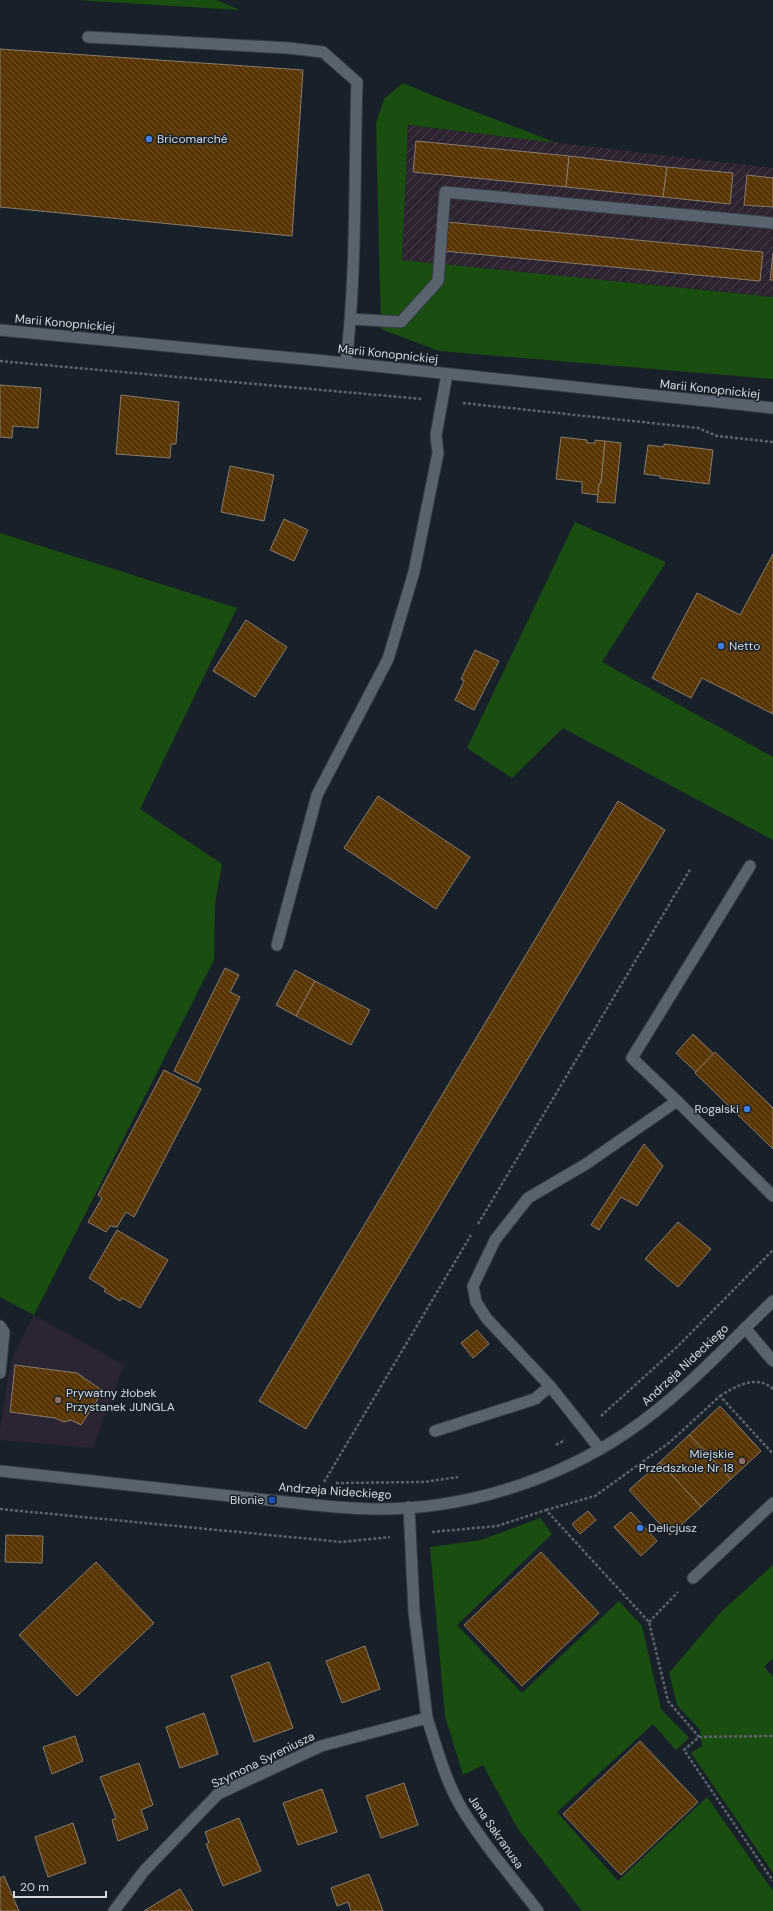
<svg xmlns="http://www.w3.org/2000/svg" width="773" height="1911" viewBox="0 0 773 1911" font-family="'DM Sans',sans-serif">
<defs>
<pattern id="industrial-furrows" width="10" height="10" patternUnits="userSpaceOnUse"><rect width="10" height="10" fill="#2e2331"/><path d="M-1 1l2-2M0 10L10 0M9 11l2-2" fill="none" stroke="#4b424f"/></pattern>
<pattern id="building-back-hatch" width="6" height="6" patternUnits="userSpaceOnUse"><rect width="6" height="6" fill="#593504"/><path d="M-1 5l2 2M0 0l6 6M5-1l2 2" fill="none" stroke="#705228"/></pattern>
</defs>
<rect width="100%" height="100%" fill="#18212a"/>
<polygon fill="url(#industrial-furrows)" points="408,125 773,168 773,297 402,260"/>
<polygon fill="#2b2433" points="34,1315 124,1365 93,1448 0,1440 0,1429 9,1372 14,1352"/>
<g fill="#1a4d10">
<polygon points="82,0 216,0 240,10 91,1"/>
<polygon points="403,83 439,98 557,143 408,125 402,260 773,297 773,379 439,351 381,329 376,123 384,99"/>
<polygon points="575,522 666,562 602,662 773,757 773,840 563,728 512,778 467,748"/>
<polygon points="0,533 237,608 140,809 222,864 215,904 214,960 34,1315 0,1297"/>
<polygon points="540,1518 552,1534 457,1625 522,1693 619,1601 642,1626 661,1709 689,1738 676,1750 653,1724 557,1812 618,1881 707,1797 773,1891 773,1911 582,1911 518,1829 483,1765 463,1775 445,1716 430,1547 481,1540"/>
<polygon points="773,1565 773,1658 764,1667 773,1677 773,1873 691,1753 702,1746 700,1730 677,1705 669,1673 721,1612"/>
</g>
<g fill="url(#building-back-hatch)" stroke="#877b6f">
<polygon points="0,49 303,70 292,236 0,207"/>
<polygon points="416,141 569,156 566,187 413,172"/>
<polygon points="569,156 667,167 663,197 566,187"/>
<polygon points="667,167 733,173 730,204 663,197"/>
<polygon points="747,175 773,178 773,207 744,205"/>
<polygon points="447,222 763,252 760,281 444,251"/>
<polygon points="773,253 773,280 770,280"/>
<polygon points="0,385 41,388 38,428 13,426 12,438 0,437"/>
<polygon points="121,395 179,402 176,444 171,444 170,458 116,454"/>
<polygon points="561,437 587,440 587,443 595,443 595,440 605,441 601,483 599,484 598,495 582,493 582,482 556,479"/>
<polygon points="605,441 621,443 615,503 597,502 599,484 601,483"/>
<polygon points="664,444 713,450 709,484 660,478 660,476 644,474 648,445 664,447"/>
<polygon points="230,466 274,475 264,521 221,512"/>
<polygon points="284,519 308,530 294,561 270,550"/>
<polygon points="773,554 773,714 702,678 691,698 652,678 697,593 740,615"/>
<polygon points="246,620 287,647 255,697 213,671"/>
<polygon points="475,650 499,661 474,710 455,700 464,681 461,679"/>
<polygon points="378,796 470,857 436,909 344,848"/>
<polygon points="618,801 665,830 306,1429 259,1401"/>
<polygon points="225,968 239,975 230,992 240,997 198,1083 174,1071"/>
<polygon points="295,970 315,981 296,1016 276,1005"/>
<polygon points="315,981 370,1010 351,1045 296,1016"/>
<polygon points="693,1034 714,1054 696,1072 676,1053"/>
<polygon points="715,1052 773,1108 773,1149 695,1073"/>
<polygon points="164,1070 201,1089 134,1217 126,1212 117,1227 110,1226 106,1232 88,1222 102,1198 98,1195"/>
<polygon points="644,1144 663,1166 637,1206 621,1197 599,1230 591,1225"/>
<polygon points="678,1222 711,1249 678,1287 645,1259"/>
<polygon points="117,1230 168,1260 140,1308 122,1298 120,1301 104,1291 106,1289 89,1278"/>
<polygon points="477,1330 489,1344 473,1358 461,1343"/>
<polygon points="15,1365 77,1373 103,1391 81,1425 71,1420 64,1422 55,1418 10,1412"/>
<polygon points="720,1406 761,1451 731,1479 689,1435"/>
<polygon points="689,1435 731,1479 701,1507 660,1462"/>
<polygon points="660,1462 701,1507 670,1535 629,1490"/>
<polygon points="588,1511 596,1520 580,1534 572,1524"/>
<polygon points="631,1512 657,1541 641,1556 614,1527"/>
<polygon points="6,1535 43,1536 42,1563 5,1562"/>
<polygon points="541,1552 599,1613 522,1686 464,1625"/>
<polygon points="96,1562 154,1623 77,1696 19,1635"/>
<polygon points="365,1646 380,1689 342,1703 326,1661"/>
<polygon points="269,1662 293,1728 254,1742 231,1676"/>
<polygon points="204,1713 218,1754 180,1768 166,1727"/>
<polygon points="75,1736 83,1761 52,1774 43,1747"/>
<polygon points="640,1741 698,1802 621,1875 563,1814"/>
<polygon points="139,1763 153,1805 141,1810 148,1829 118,1841 112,1820 116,1818 100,1777"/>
<polygon points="404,1783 418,1825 381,1838 366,1796"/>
<polygon points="322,1789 337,1832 298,1845 283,1803"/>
<polygon points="239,1818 261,1871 223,1886 206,1844 209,1843 205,1832"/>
<polygon points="73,1823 86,1863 48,1877 35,1837"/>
<polygon points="369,1874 383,1911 351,1911 348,1902 337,1906 331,1888"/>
<polygon points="4,1876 19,1911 0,1911 0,1878"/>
<polygon points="180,1889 193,1911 144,1911"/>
</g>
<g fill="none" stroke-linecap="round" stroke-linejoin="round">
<g stroke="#363c44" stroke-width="13">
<g id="service">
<path d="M88,37l200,11 35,4 34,30c-3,93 0,188 -11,281"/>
<polyline points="351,319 401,322 438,281 445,192 773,223"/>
<polyline points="277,945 317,795 388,659 414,572 438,453 436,435 447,374"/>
<polyline points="677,1101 632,1058 750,866"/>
<polyline points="0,1326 4,1332 0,1373"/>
<polyline points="435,1431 535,1399 550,1386"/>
<polyline points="600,1449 550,1386 487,1319 476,1302 473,1286 495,1240 528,1198 586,1164 677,1101 773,1196"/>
<polyline points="693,1578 773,1503"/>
</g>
</g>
<g stroke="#363c44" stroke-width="13">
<g id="minor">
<polyline points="745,1328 773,1361"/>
<path d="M427,1718c10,30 18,62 34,89 22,37 51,70 77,104"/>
<polyline points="114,1911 144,1871 218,1794 321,1746 427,1718 414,1611 409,1507"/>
</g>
</g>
<g stroke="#363c44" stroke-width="13">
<g id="tertiary">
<polyline points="0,330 346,363 773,408"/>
<path d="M0,1471c80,8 160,18 239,26 45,4 90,11 135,12 87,1 179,-27 252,-76 54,-36 100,-87 147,-132"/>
</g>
</g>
<g stroke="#5b636b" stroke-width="2.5" stroke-dasharray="3 2" stroke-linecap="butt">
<polyline points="0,361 422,399"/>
<polyline points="463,403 698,428 717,436 773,442"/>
<polyline points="478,1224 691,868"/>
<path d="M720,1396c16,-10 37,-22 53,-7"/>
<polyline points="601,1416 676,1348 773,1250"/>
<polyline points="556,1445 565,1440"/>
<polyline points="324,1482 471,1235"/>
<polyline points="336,1483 424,1482 458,1477"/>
<polyline points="0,1509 342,1542 390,1537"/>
<polyline points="546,1510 595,1496 670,1442 720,1396 773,1454"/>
<polyline points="432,1532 497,1526 546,1510 649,1622 668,1701 699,1737 684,1750 773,1881"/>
<polyline points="649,1622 678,1592"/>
<polyline points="699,1737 773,1736"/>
</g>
<use href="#service" stroke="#58636e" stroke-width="11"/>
<use href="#minor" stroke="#58636e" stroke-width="11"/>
<use href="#tertiary" stroke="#58636e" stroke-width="11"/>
</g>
<g fill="#3f7fe0" stroke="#18212a" stroke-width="1.5">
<circle cx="149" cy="139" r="4"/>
<circle cx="721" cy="646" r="4"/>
<circle cx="747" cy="1109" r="4"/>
<circle cx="640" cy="1528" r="4"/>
</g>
<g fill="#8d6e63" stroke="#18212a" stroke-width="1.5">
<circle cx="58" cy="1400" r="4"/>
<circle cx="742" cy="1461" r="4"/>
</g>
<rect fill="#1a4fb4" stroke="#18212a" stroke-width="1.5" x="268" y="1496" width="8" height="8" rx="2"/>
<g text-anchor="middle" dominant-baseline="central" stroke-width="3" stroke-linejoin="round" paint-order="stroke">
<g font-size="12" fill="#d4dae0" stroke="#18212a" text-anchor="start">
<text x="157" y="139">Bricomarché</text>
<text x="729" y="646">Netto</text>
<text x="739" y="1109" text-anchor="end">Rogalski</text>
<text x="66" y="1393">Prywatny żłobek<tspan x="66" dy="14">Przystanek JUNGLA</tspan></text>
<text x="734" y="1454" text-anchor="end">Miejskie<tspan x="734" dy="14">Przedszkole Nr 18</tspan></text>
<text x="264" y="1500" text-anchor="end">Błonie</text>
<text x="648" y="1528">Delicjusz</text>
</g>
<g font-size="12" fill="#d4dae0" stroke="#18212a">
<text transform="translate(65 323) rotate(5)">Marii Konopnickiej</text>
<text transform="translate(388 354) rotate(6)">Marii Konopnickiej</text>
<text transform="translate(710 389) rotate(6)">Marii Konopnickiej</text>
<text transform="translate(685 1365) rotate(-43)">Andrzeja Nideckiego</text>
<text transform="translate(335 1491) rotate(4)">Andrzeja Nideckiego</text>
<text transform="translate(263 1760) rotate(-26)">Szymona Syreniusza</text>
<text transform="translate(496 1832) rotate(55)">Jana Sakranusa</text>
</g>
</g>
<path d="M14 1891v6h92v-6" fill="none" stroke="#d4dae0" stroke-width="2"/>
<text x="20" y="1891" font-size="12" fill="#d4dae0" stroke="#18212a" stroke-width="3" paint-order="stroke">20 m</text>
</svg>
